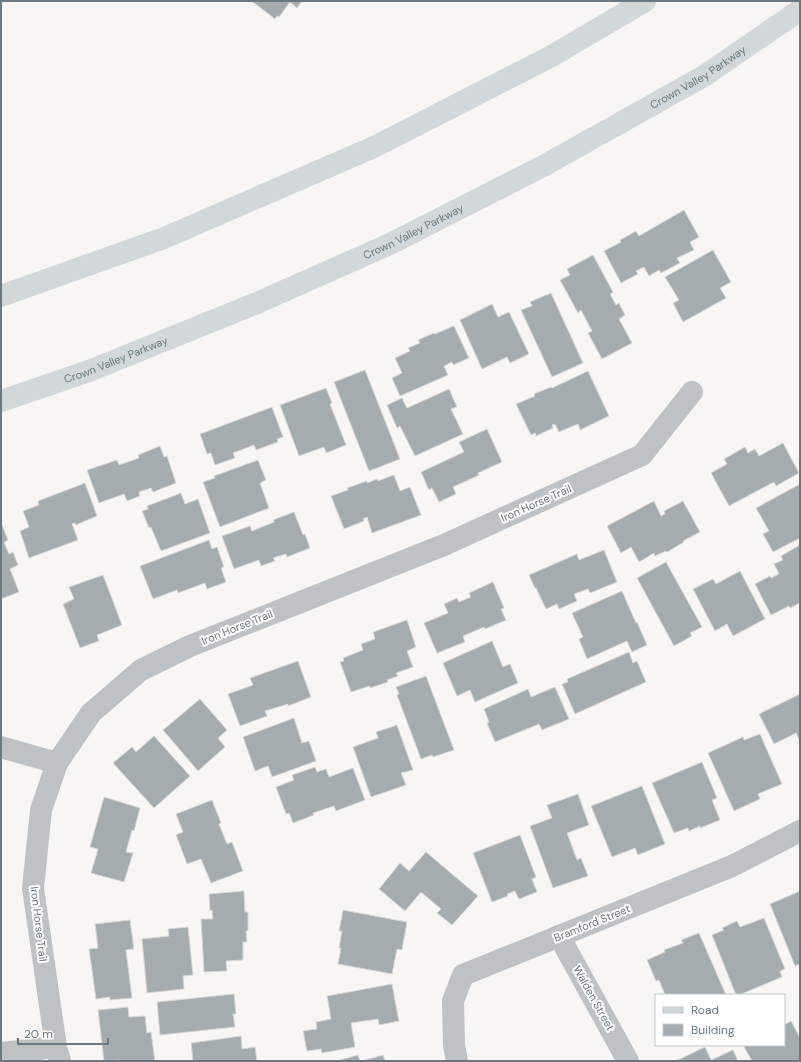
<svg xmlns="http://www.w3.org/2000/svg" width="801" height="1062" viewBox="0 0 801 1062" font-family="'DM Sans',sans-serif">
<rect width="100%" height="100%" fill="#f7f6f4"/>
<g fill="#a4acb0" stroke="#d8d8d6">
<polygon points="254,1 302,1 297,8 290,2 279,17 277,16 275,19 253,2"/>
<polygon points="684,210 699,237 690,242 694,250 677,258 680,263 661,273 659,270 649,276 644,267 636,271 638,274 621,283 604,251 621,242 620,240 636,231 639,236"/>
<polygon points="713,250 731,282 720,288 726,298 683,322 673,303 679,300 665,277"/>
<polygon points="593,255 613,292 610,294 616,305 619,303 625,315 619,319 632,343 602,359 588,333 592,331 581,310 578,313 560,280 570,275 567,269"/>
<polygon points="551,293 583,363 552,377 521,310 532,306 530,302"/>
<polygon points="492,304 498,317 509,312 529,354 510,363 507,357 482,369 460,320"/>
<polygon points="454,326 469,358 453,365 452,362 444,366 448,375 400,396 392,378 402,373 395,358 410,351 408,348 420,343 418,340 434,333 435,334"/>
<polygon points="365,370 400,459 369,471 334,382"/>
<polygon points="588,371 609,416 580,430 578,424 559,432 555,424 552,425 553,428 536,436 535,433 531,435 516,404 535,396 534,394 551,387 552,388"/>
<polygon points="326,388 332,403 330,404 346,445 326,453 324,447 299,456 280,405"/>
<polygon points="449,389 457,407 451,409 463,434 415,456 400,426 397,428 387,405 402,398 407,408"/>
<polygon points="272,407 283,437 277,439 278,442 256,450 254,445 233,453 235,458 215,465 211,453 207,454 200,434"/>
<polygon points="487,429 502,462 478,473 479,475 453,487 456,494 439,502 432,488 429,490 421,472 464,452 459,442"/>
<polygon points="783,443 799,473 776,486 774,482 729,506 711,473 727,464 724,459 745,447 748,453 755,449 759,456"/>
<polygon points="160,446 164,457 167,456 176,483 153,492 151,488 139,492 140,496 127,501 124,494 99,503 87,470 117,460 119,465 139,458 138,455"/>
<polygon points="258,460 266,480 260,483 269,508 220,527 203,482 215,478 214,476"/>
<polygon points="394,475 400,491 410,487 421,515 372,533 367,517 363,519 364,521 344,529 331,496 348,490 347,488 367,481 367,483 377,479 378,481"/>
<polygon points="85,483 97,516 76,525 75,523 72,524 78,540 29,558 20,531 29,527 23,511 39,505 38,501"/>
<polygon points="800,484 800,538 773,552 763,534 769,531 756,508"/>
<polygon points="181,493 185,504 198,499 210,533 161,551 151,527 149,528 142,511 148,509 147,506"/>
<polygon points="654,501 661,516 665,514 664,511 683,501 700,532 683,541 684,542 667,552 666,551 655,556 654,553 639,562 631,547 621,553 607,526"/>
<polygon points="294,512 303,535 305,534 310,548 287,557 286,554 273,558 275,561 261,566 259,560 234,569 222,536 250,526 252,531 274,522 273,520"/>
<polygon points="1,522 8,540 4,542 9,554 13,552 18,565 10,569 19,592 1,599"/>
<polygon points="209,540 212,549 217,547 224,567 221,568 226,582 207,589 205,583 178,593 177,590 153,599 140,566"/>
<polygon points="800,545 800,603 790,608 789,606 771,615 755,584 770,576 771,578 779,574 774,564 783,560 781,556"/>
<polygon points="604,550 617,582 590,593 588,589 574,594 577,601 559,609 557,604 546,609 536,588 535,588 529,575 577,554 579,560"/>
<polygon points="666,562 702,627 690,633 692,636 674,646 637,578"/>
<polygon points="740,571 765,619 733,636 727,624 715,631 693,589 713,579 716,584"/>
<polygon points="103,575 122,625 97,635 99,641 80,648 63,604 74,599 69,587"/>
<polygon points="493,582 504,608 501,609 506,620 485,629 484,627 463,636 465,642 437,653 424,623 448,613 444,604 457,598 459,602 471,597 469,593"/>
<polygon points="622,591 636,623 637,622 647,645 632,652 627,641 587,659 579,639 583,637 572,613"/>
<polygon points="407,620 416,647 407,651 413,667 396,673 398,676 387,680 388,682 370,688 370,686 351,692 340,662 344,661 343,658 363,650 361,644 375,639 373,632"/>
<polygon points="492,641 503,667 510,664 518,683 475,702 470,690 457,696 443,663"/>
<polygon points="629,652 633,663 637,661 646,682 575,714 562,684 568,682 567,679"/>
<polygon points="298,661 311,697 288,706 288,704 265,711 267,716 240,726 228,694 253,685 250,678"/>
<polygon points="426,676 454,750 433,757 432,755 421,759 397,695 399,694 396,687"/>
<polygon points="555,687 569,719 542,730 539,724 495,742 487,723 489,722 484,709 528,689 531,697"/>
<polygon points="800,694 800,742 796,733 774,744 759,714"/>
<polygon points="200,699 227,730 218,738 225,747 198,771 163,730"/>
<polygon points="294,718 302,743 309,741 316,761 272,777 268,766 255,771 243,737"/>
<polygon points="397,725 413,770 401,773 406,785 371,797 353,747 378,738 376,732"/>
<polygon points="760,734 782,784 758,794 760,799 734,811 708,753 743,737 744,740"/>
<polygon points="154,736 190,776 154,808 113,763 132,747 136,752"/>
<polygon points="702,762 717,798 712,800 720,820 700,828 700,826 689,831 688,828 674,833 652,783"/>
<polygon points="315,767 317,772 326,769 329,777 353,768 365,800 336,811 334,806 313,813 314,815 293,823 289,813 286,814 276,787 294,780 292,775"/>
<polygon points="642,786 665,844 638,855 635,848 612,857 591,806"/>
<polygon points="578,794 589,825 567,833 577,860 581,858 588,876 553,888 530,826 552,818 547,805"/>
<polygon points="104,797 140,808 134,831 132,830 126,852 133,853 124,882 91,873 98,849 90,847"/>
<polygon points="212,800 221,823 219,824 227,844 232,842 243,871 211,883 201,859 187,864 176,835 183,832 176,814"/>
<polygon points="520,835 536,877 532,879 537,892 519,899 515,891 507,894 508,896 492,902 473,853"/>
<polygon points="426,852 478,896 452,925 437,913 441,909 421,892 405,911 379,889 400,863 409,871"/>
<polygon points="244,891 245,912 248,912 248,930 246,931 247,942 243,942 243,960 226,961 227,971 204,972 201,919 213,919 212,910 210,911 209,894"/>
<polygon points="800,891 800,964 795,966 770,904"/>
<polygon points="343,910 407,922 402,950 397,949 392,974 338,964 341,948 339,948 342,931 339,931"/>
<polygon points="764,918 785,969 780,971 782,977 739,995 736,995 712,935 724,930 722,928 737,921 740,927"/>
<polygon points="130,920 134,949 126,950 132,998 110,1000 110,997 96,999 89,949 98,948 95,924"/>
<polygon points="188,927 193,975 183,976 184,989 147,993 142,939 169,936 168,929"/>
<polygon points="699,933 726,995 665,995 659,980 656,981 647,960 665,952 664,950 683,943 681,940"/>
<polygon points="392,984 399,1021 379,1025 378,1019 351,1023 355,1047 322,1053 321,1049 307,1051 303,1031 317,1029 316,1022 331,1019 327,996"/>
<polygon points="234,994 236,1014 233,1014 235,1027 160,1035 157,1002"/>
<polygon points="128,1007 129,1017 145,1016 147,1033 151,1032 155,1061 120,1061 120,1060 104,1061 98,1010"/>
<polygon points="791,1021 800,1038 800,1061 752,1061 743,1045 784,1045 784,1025"/>
<polygon points="241,1036 242,1049 255,1047 257,1061 193,1061 191,1043"/>
<polygon points="705,1047 711,1060 733,1050 738,1061 676,1061"/>
<polygon points="358,1055 360,1061 337,1061"/>
<polygon points="383,1055 385,1061 362,1061"/>
</g>
<g fill="none" stroke-linecap="round" stroke-linejoin="round">
<g stroke="#bec2c5" stroke-width="22">
<polyline points="1,747 57,763"/>
<polyline points="559,936 628,1061"/>
<polyline points="1,1053 56,1047"/>
<polyline points="60,1061 56,1047 33,888 41,810 57,763 91,713 141,670 190,646 444,545 642,455 692,392"/>
<polyline points="457,1061 454,1045 453,1001 463,975 732,866 800,831"/>
</g>
<g stroke="#d2d8d9" stroke-width="22">
<polyline points="1,296 164,238 374,147 550,57 645,1"/>
<path id="s1" d="M1,401l88,-30 168,-68 133,-59 155,-79 159,-89 96,-66"/>
</g>
</g>
<g text-anchor="middle" dominant-baseline="central" stroke-width="4" stroke-linejoin="round" paint-order="stroke">
<g font-size="11" fill="#697981" stroke="#fff">
<text stroke="none"><textPath href="#s1" startOffset="770">Crown Valley Parkway</textPath></text>
<text stroke="none"><textPath href="#s1" startOffset="446">Crown Valley Parkway</textPath></text>
<text stroke="none"><textPath href="#s1" startOffset="122">Crown Valley Parkway</textPath></text>
<text transform="translate(536 503) rotate(-24)">Iron Horse Trail</text>
<text transform="translate(237 627) rotate(-22)">Iron Horse Trail</text>
<text transform="translate(592 923) rotate(-22)">Bramford Street</text>
<text transform="translate(39 924) rotate(83)">Iron Horse Trail</text>
<text transform="translate(594 998) rotate(61)">Walden Street</text>
</g>
</g>
<rect width="801" height="1062" fill="none" stroke="#697981" stroke-width="4"/>
<rect x="655" y="994" width="130" height="52" fill="#ffffff" stroke="#c3c9cd"/>
<rect x="663" y="1007" width="20" height="6" fill="#d2d8d9" stroke="#c3c9cd"/>
<text x="691" y="1014" font-size="12" fill="#697981">Road</text>
<rect x="663" y="1024" width="20" height="12" fill="#a4acb0" stroke="#c3c9cd"/>
<text x="691" y="1034" font-size="12" fill="#697981">Building</text>
<path d="M18 1038v6h90v-6" fill="none" stroke="#697981" stroke-width="2"/>
<text x="24" y="1038" font-size="12" fill="#697981" stroke="#ffffff" stroke-width="3" paint-order="stroke">20 m</text>
</svg>
